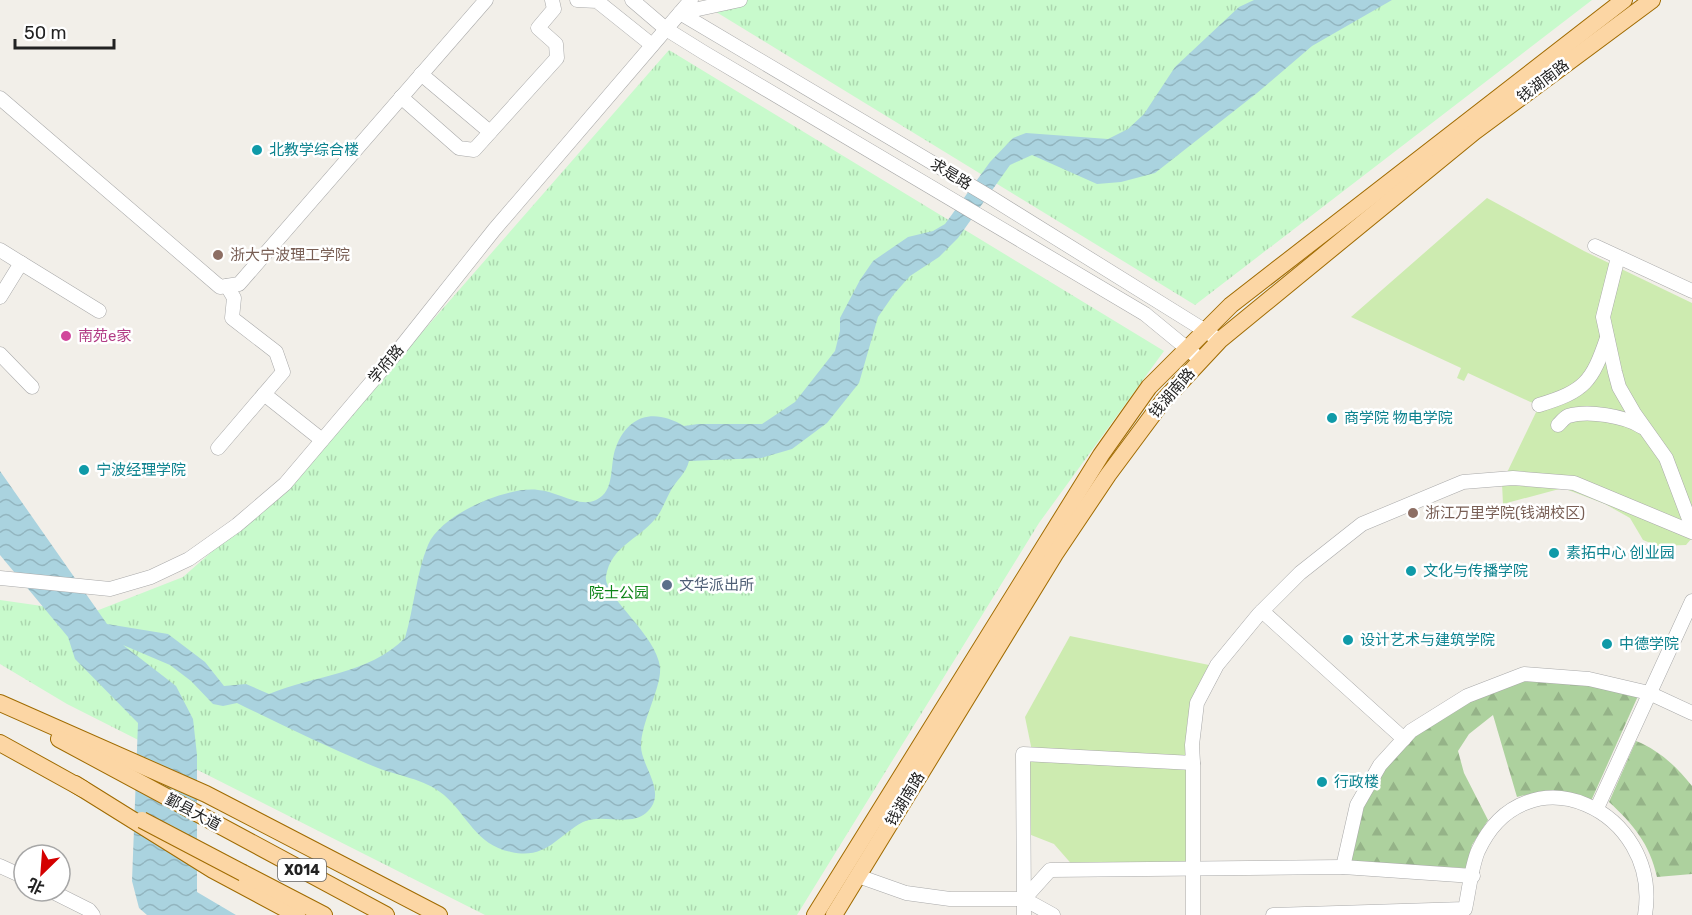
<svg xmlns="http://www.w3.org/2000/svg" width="1692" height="915" viewBox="0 0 1692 915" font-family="Rubik,'Noto Sans SC',sans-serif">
<defs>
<pattern id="forest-firs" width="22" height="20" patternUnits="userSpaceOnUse" patternTransform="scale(1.5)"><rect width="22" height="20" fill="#add19e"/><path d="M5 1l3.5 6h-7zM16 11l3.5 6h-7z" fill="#95b388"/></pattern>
<pattern id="park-tufts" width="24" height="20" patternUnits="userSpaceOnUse" patternTransform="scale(1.5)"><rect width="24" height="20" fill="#c8facc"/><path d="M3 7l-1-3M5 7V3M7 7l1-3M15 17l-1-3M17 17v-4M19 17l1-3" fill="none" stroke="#acd6af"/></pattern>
<pattern id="water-waves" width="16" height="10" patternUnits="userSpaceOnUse" patternTransform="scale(1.5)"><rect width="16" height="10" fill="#aad3df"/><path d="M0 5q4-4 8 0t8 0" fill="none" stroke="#92b5bf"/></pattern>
</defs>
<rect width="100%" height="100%" fill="#f2efe9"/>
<g fill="#cdebb0">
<polygon points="1487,198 1584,251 1692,303 1692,538 1686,545 1658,546 1643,540 1630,518 1605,504 1563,488 1503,504 1502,483 1539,406 1468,373 1464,381 1457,378 1461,368 1351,317"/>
<path d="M1070,636l139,29c-19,34 -25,54 -22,94l-155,-8 -7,-34z"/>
<polygon points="1030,761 1188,766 1191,865 1075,868 1054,844 1026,833 1026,763"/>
</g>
<g fill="url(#forest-firs)">
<path d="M1523,678l64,5 51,13 -47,105c-26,-10 -48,-11 -74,-4l-24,-82 -24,19 -11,17 6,22 24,47 -16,25 -6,23 -116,-4c3,-19 3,-42 10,-59 32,-71 95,-100 163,-127z"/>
<path d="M1636,741c23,9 41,26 56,45v88l-35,3c-7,-33 -24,-53 -48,-75z"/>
</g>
<g fill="url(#park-tufts)">
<polygon points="714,0 1592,0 1195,305 708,7"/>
<polygon points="669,50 1164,351 1039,523 797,915 485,915 67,704 0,664 0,600 91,613 183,577 292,481"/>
</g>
<path fill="url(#water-waves)" d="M1254,0h138l-80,46 -55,47 -102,80 -34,9 -24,2 -65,-29 -22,10 -52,73 -19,19 -29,19 -16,18 -16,23 -19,66 -32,40 -35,26 -31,9 -72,3c-3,13 -13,19 -19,31 -5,9 -8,19 -15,27 -17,21 -44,27 -49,57 -4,19 50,58 54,91 2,20 -19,55 -19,79 0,21 28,47 5,67 -16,14 -45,0 -63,9 -26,14 -37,38 -72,30 -35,-7 -43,-36 -67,-57 -20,-17 -48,-19 -71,-29 -46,-19 -91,-41 -136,-63l-14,3 -10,-2 -22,-23 -21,-16 -47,-20 53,41 17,33 4,36v137l39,23h-89l-8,-7 -7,-27 6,-158 -63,-64 -7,-22 -68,-82v-84l107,153 61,10 37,28 19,24 22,-2 23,10c45,-19 99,-19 136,-56 9,-30 11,-64 23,-93 13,-31 79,-59 110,-55 19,1 40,18 58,10 20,-9 13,-36 20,-53 13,-34 40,-38 68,-21l14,-2h64l33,-22 40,-51 5,-20v-13l20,-38 13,-19 35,-24 25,-6 12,-7 45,-62 23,-24 13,-5 82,6 20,-10 16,-15 31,-47 64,-60z"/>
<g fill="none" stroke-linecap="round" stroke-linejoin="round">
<g stroke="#a9a9a9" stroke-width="15">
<g id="minor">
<polyline points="577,0 597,1 652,45"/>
<polyline points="632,0 666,29 703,52 1145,314 1201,360"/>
<polyline points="680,13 990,197 1212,335"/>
<polyline points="680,13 740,0"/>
<polyline points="421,74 490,132"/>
<polyline points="401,97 459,148 474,150 557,58 556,44 538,28 554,9 552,0"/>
<polyline points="0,98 220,287 239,284 486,0"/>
<polyline points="1595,246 1692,291"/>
<polyline points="0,250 21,263"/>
<polyline points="1618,257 1603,317 1615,372 1619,387 1634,413 1666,458 1692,527"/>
<polyline points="0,297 21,263 99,311"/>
<polyline points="0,354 32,387"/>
<polyline points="264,394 322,440"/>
<path d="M1539,405c46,-14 53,-23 68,-67"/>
<path d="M1558,425c3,-3 6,-7 10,-9 20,-6 57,0 74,11"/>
<polyline points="218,448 283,372 276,352 232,318 234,298 227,286"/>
<polyline points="0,578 110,589 151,577 189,559 237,525 285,484 397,352 494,230 691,0"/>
<polyline points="1262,611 1404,739"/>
<polyline points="1597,808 1692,601"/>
<polyline points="0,866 24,877"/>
<polyline points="1343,867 1357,805 1380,765 1411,731 1467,696 1524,674 1589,679 1649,693 1692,713"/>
<polyline points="858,876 906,893 950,899 1024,899"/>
<polyline points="51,891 89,910 93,915"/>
<polyline points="1024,915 1023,754 1193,763 1192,745 1197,703 1217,665 1259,614 1300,573 1362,524 1463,482 1513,478 1574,483 1692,532"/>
<polyline points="1053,915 1024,899 1050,870 1343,867 1473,876"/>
<polyline points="1193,915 1193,763"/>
<path d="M1273,915l192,-6c4,-18 6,-41 13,-58 48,-104 184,-41 167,64"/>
</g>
</g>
<g stroke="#a06b00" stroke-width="18">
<g id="major">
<polyline points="0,703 206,794 439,915"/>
<polyline points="59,739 386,915"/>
<polyline points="0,743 83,789"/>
<polyline points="75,784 213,870 297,915"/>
<polyline points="243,873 324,915"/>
<polyline points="815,915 1101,455 1149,387 1231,305 1624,0"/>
<polyline points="834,915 1055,554 1108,475 1163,401 1220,340 1474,132 1652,0"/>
</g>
</g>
<use href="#minor" stroke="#fff" stroke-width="14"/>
<use href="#major" stroke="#fcd6a4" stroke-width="16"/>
<g stroke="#a06b00" stroke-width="18" stroke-linecap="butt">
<polyline id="major-bridge" points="142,820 243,873"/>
</g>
<use href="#major-bridge" stroke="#fcd6a4" stroke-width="16"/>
</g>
<g fill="#0f9aa8" stroke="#fff" stroke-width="2">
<circle cx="257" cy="150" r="6"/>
<circle cx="1332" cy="418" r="6"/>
<circle cx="84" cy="470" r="6"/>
<circle cx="1554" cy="553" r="6"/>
<circle cx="1411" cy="571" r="6"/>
<circle cx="1348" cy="640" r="6"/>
<circle cx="1607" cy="644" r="6"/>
<circle cx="1322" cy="782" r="6"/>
</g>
<g fill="#8d6e63" stroke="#fff" stroke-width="2">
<circle cx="218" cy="255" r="6"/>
<circle cx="1413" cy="513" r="6"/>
</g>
<circle fill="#d1479c" stroke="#fff" stroke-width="2" cx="66" cy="336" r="6"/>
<circle fill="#5c6f8a" stroke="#fff" stroke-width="2" cx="667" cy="585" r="6"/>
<g text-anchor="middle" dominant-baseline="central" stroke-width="5" stroke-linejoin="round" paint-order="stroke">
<rect fill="#fff" stroke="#646464" stroke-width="1.5" x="278" y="859" width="48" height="22" rx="4.5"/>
<g font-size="14" font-weight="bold" fill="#222">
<text x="302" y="870">X014</text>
</g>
<g font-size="15" fill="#222" stroke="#fff">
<text transform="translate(1543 81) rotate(-37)">钱湖南路</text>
<text transform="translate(951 174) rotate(31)">求是路</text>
<text transform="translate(386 364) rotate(-50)">学府路</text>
<text transform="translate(1172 393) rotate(-49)">钱湖南路</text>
<text transform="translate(905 799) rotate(-59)">钱湖南路</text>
<text transform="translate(193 812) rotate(28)">鄞县大道</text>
</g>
<g font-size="15" fill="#0d838f" stroke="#fff" text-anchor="start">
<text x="269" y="150">北教学综合楼</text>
<text x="1344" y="418">商学院 物电学院</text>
<text x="96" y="470">宁波经理学院</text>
<text x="1566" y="553">素拓中心 创业园</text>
<text x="1423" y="571">文化与传播学院</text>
<text x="1360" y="640">设计艺术与建筑学院</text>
<text x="1619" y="644">中德学院</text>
<text x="1334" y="782">行政楼</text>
</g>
<g font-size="15" fill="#785e54" stroke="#fff" text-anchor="start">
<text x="230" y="255">浙大宁波理工学院</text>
<text x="1425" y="513">浙江万里学院(钱湖校区)</text>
</g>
<g font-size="15" fill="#b23c85" stroke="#fff" text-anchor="start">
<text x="78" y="336">南苑e家</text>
</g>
<g font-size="15" fill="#4e5e75" stroke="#fff" text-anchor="start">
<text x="679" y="585">文华派出所</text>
</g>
<g font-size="15" fill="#0c8416" stroke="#fff">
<text x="619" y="593">院士公园</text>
</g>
</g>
<g transform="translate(42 873) rotate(205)"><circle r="28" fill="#ffffff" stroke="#a7a7a7" stroke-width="1.5"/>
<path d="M0-4.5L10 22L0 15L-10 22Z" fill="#d40000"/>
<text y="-9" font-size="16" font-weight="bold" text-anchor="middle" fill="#222222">北</text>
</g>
<path d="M15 39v9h99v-9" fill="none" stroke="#222222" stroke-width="3"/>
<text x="24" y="39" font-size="18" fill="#222222" stroke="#ffffff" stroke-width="4.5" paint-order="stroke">50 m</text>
</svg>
